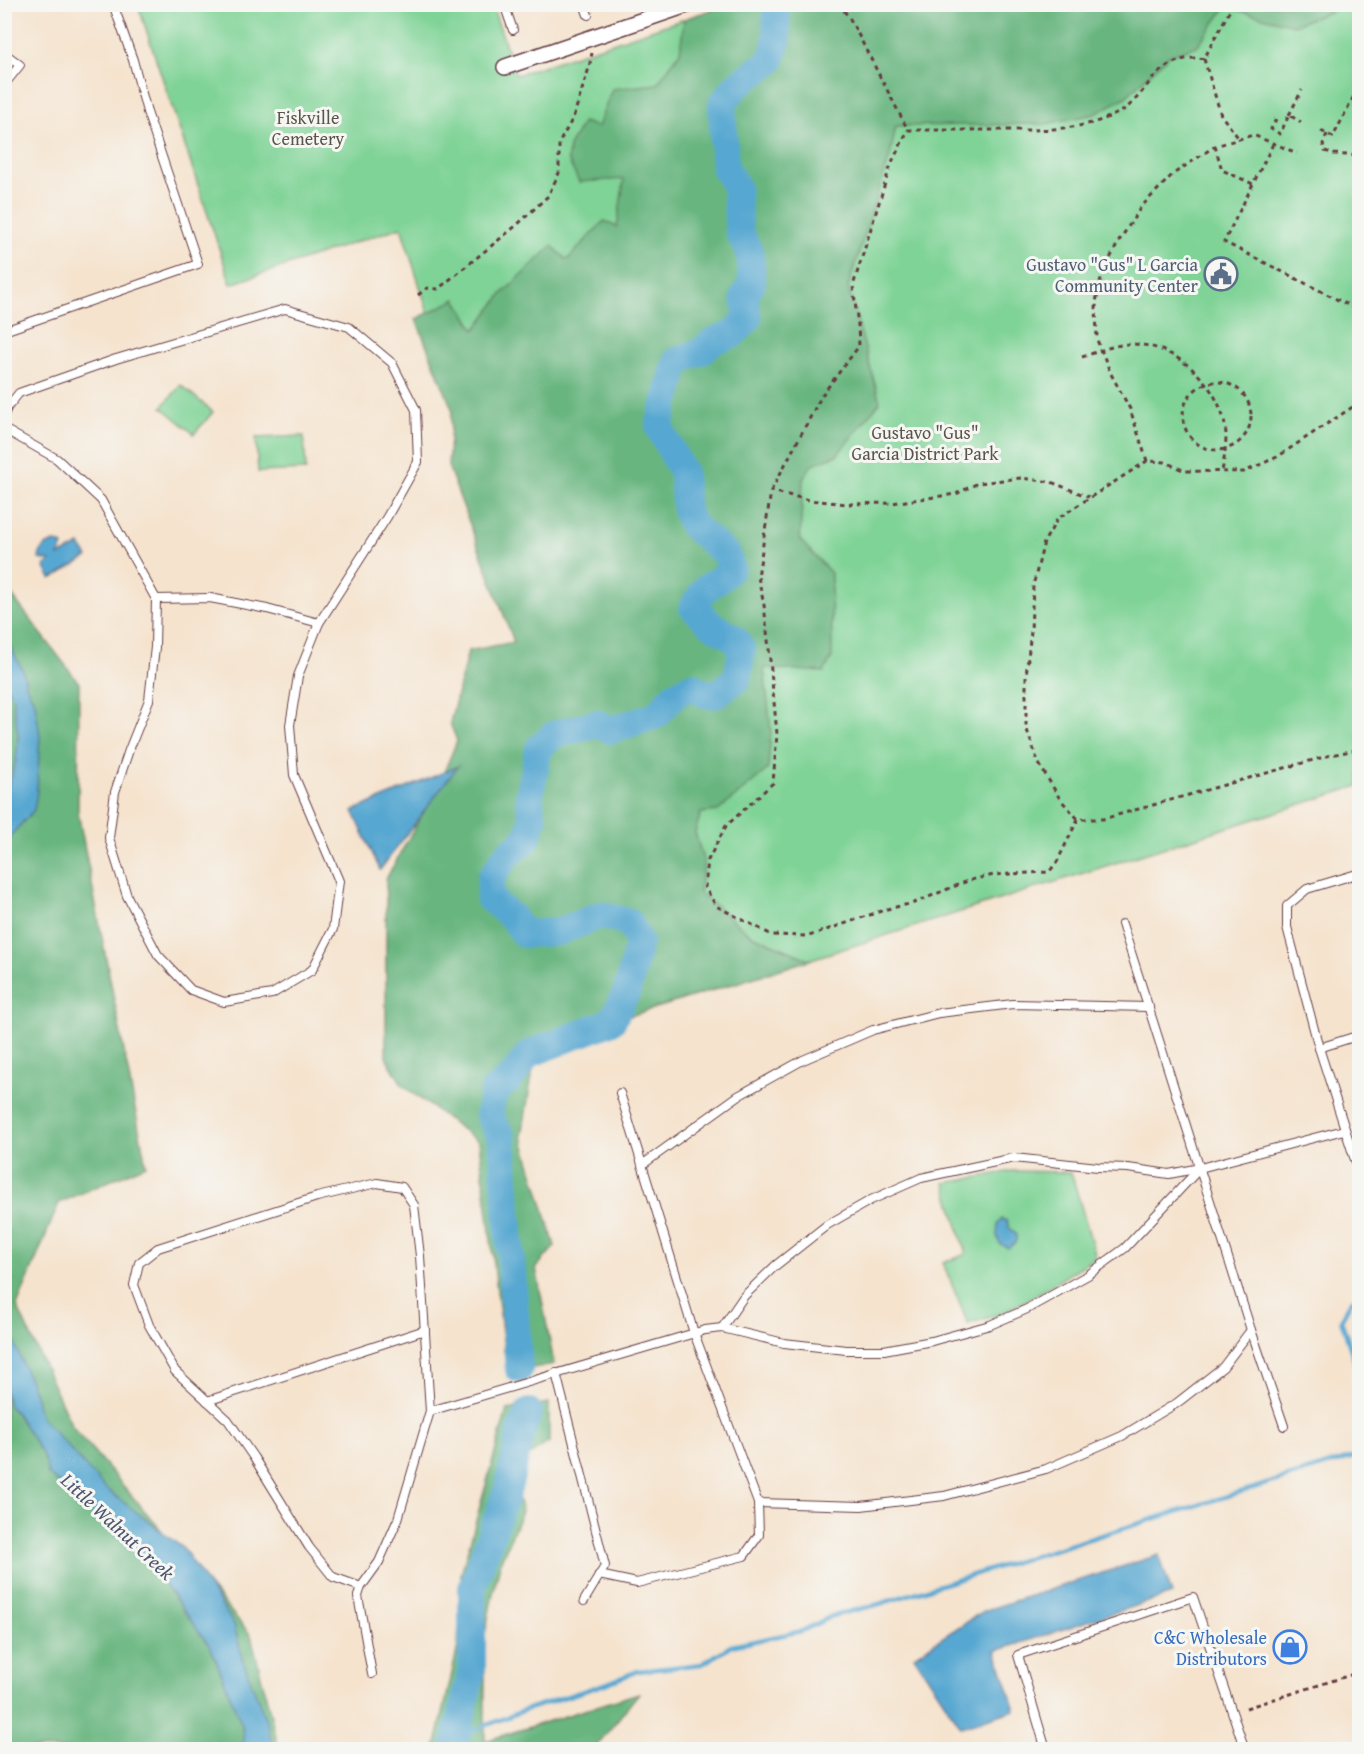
<svg xmlns="http://www.w3.org/2000/svg" width="1364" height="1754" viewBox="0 0 1364 1754" font-family="'Gentium Book Plus',serif">
<rect width="100%" height="100%" fill="#f6f6f2"/>
<filter id="ink" filterUnits="userSpaceOnUse"><feTurbulence type="fractalNoise" baseFrequency=".0167" numOctaves="2"/><feDisplacementMap in="SourceGraphic" scale="12" xChannelSelector="R" yChannelSelector="G"/><feConvolveMatrix kernelMatrix="1 2 1 2 8 2 1 2 1" color-interpolation-filters="sRGB"/></filter>
<filter id="wash" filterUnits="userSpaceOnUse"><feTurbulence type="fractalNoise" baseFrequency=".008" numOctaves="4" result="noise"/><feDisplacementMap in="SourceGraphic" scale="24" xChannelSelector="R" yChannelSelector="G"/><feGaussianBlur stdDeviation="1.35" result="paint"/><feColorMatrix in="noise" values="0 0 0 0 0 0 0 0 0 0 0 0 0 0 0 0 0 1.4 0 .05"/><feComposite in="paint" operator="in"/></filter>
<g filter="url(#wash)">
<rect width="100%" height="100%" fill="#f5e3ce"/>
<g fill="#7fd396" stroke="#647960" stroke-width="1.5">
<polygon points="138,5 492,5 516,75 726,5 1359,5 1359,786 650,1010 401,227 231,284"/>
<polygon points="181,385 213,412 194,434 162,407"/>
<polygon points="304,436 306,470 258,472 256,438"/>
<path d="M1012,1171l59,1 25,85c-30,19 -60,40 -93,55 -11,5 -23,8 -35,12l-25,-61 23,-9 -21,-71z"/>
</g>
<g fill="#67b57f" stroke="#586a55" stroke-width="1.5">
<polygon points="726,5 1335,5 1335,10 1293,25 1226,7 1197,46 1169,55 1126,97 1095,114 1045,124 896,126 890,156 848,287 880,402 837,455 812,464 803,479 800,540 831,573 832,657 824,672 764,668 771,731 768,769 718,811 701,813 695,832 704,863 699,892 750,934 810,960 537,1045 522,1136 555,1246 536,1268 554,1364 507,1373 479,1142 403,1086 386,1057 386,879 438,786 457,741 450,723 468,651 514,642 448,466 452,409 416,319 456,299 475,330 502,294 552,246 567,260 604,221 617,227 624,179 579,182 568,160 569,146 583,122 598,127 612,89 657,84 680,52 684,19"/>
<polygon points="4,585 79,683 78,813 146,1165 59,1203 17,1306 72,1426 251,1635 279,1749 5,1749"/>
<polygon points="549,1403 549,1442 528,1456 518,1498 522,1511 501,1561 493,1593 485,1634 485,1741 639,1693 594,1749 435,1749 458,1646 461,1574 507,1410"/>
</g>
<g fill="#56a7d1" stroke="#50637e" stroke-width="1.5">
<path d="M55,542l8,3 -4,11 21,-11 8,12 -37,22 -7,-13 6,-5 -11,-2c1,-11 6,-14 16,-17z"/>
<polygon points="5,636 23,671 27,688 35,702 40,736 37,792 34,810 12,834 5,854 5,797 16,760 18,736 12,696 5,683"/>
<polygon points="458,766 380,870 353,811"/>
<path d="M1002,1219l5,2 2,7c6,4 9,7 6,15l-7,5 -8,-4 -3,-8 1,-13z"/>
<polygon points="4,1298 16,1347 35,1394 40,1416 105,1488 184,1549 234,1624 243,1661 267,1723 273,1749 244,1749 242,1725 211,1648 152,1567 48,1474 43,1455 16,1413 9,1406 5,1391"/>
<polygon points="1159,1555 1172,1594 996,1651 1015,1710 961,1727 914,1656 983,1611"/>
</g>
<g fill="none" stroke-linecap="round" stroke-linejoin="round">
<g stroke="#56a7d1" stroke-width="4.5">
<polyline points="1360,1297 1352,1300 1341,1320 1360,1377"/>
<polyline points="457,1737 528,1709 605,1684 638,1671 702,1664 731,1646 802,1631 832,1616 876,1605 1360,1455"/>
</g>
<g stroke="#56a7d1" stroke-width="28">
<polyline points="519,1369 502,1138 489,1115 494,1091 508,1081 529,1054 612,1021 627,991 639,942 629,922 601,915 558,932 524,934 512,917 490,899 491,878 506,856 527,839 533,820 529,798 539,748 553,735 597,723 611,730 657,715 674,695 692,686 705,694 715,695 737,679 742,650 734,638 712,625 693,607 705,589 721,578 731,568 727,555 692,525 686,511 683,473 659,427 677,361 702,351 713,341 732,335 748,319 744,296 752,283 750,253 739,232 736,186 725,168 722,104 737,85 771,61 777,40 776,4"/>
<polyline points="454,1750 472,1669 472,1588 508,1488 521,1432 529,1412"/>
</g>
</g>
</g>
<g filter="url(#ink)">
<g fill="none" stroke-linecap="round" stroke-linejoin="round">
<g stroke="#643c43" stroke-width="10">
<g id="service">
<polyline points="504,4 513,30"/>
<polyline points="584,4 588,15"/>
<polyline points="4,53 20,65 4,85"/>
<polyline points="4,331 198,264 147,112 133,60 113,4"/>
<polyline points="4,415 7,408 19,393 116,359 285,309 349,327 392,363 416,410 418,462 387,517 319,623 298,676 290,725 294,775 339,881 333,929 312,970 272,994 224,1002 191,990 158,955 127,896 109,838 115,792 129,750 149,700 155,647 156,599 101,500 57,459 4,429"/>
<polyline points="156,599 210,598 267,609 319,623"/>
<polyline points="1360,873 1307,889 1287,906 1287,927 1319,1048 1355,1160 1360,1162"/>
<polyline points="1122,924 1251,1330 1284,1426"/>
<polyline points="1319,1048 1360,1035"/>
<polyline points="642,1165 738,1096 803,1060 873,1030 939,1013 1013,1004 1149,1007"/>
<polyline points="722,1328 744,1296 775,1266 827,1225 871,1200 921,1178 1014,1158 1098,1167 1128,1168 1169,1174 1200,1168 1344,1130"/>
<polyline points="556,1373 605,1566 584,1601"/>
<polyline points="207,1401 425,1330"/>
<polyline points="430,1411 705,1330 722,1328 784,1343 846,1350 884,1350 932,1341 990,1325 1027,1309 1088,1275 1125,1248 1200,1168"/>
<polyline points="758,1503 861,1506 944,1496 1046,1469 1122,1436 1177,1403 1223,1367 1251,1330"/>
<polyline points="599,1575 637,1583 744,1556 759,1535 758,1503 694,1333 620,1093"/>
<polyline points="361,1587 333,1577 309,1547 254,1458 228,1420 175,1371 149,1325 134,1285 139,1263 158,1248 317,1197 377,1183 402,1187 414,1205 420,1256 430,1411 398,1519 379,1562 361,1587 358,1596 372,1674"/>
<polyline points="1046,1750 1018,1655 1193,1597 1245,1750"/>
</g>
</g>
<g stroke="#643c43" stroke-width="18">
<polyline id="minor" points="505,67 690,4"/>
</g>
<g stroke="#643c43" stroke-width="3" stroke-dasharray="4.5 4.5" stroke-linecap="butt">
<polyline points="838,4 849,17 908,130"/>
<polyline points="1204,59 1221,115 1240,140"/>
<polyline points="1289,115 1302,90"/>
<polyline points="1276,119 1271,129 1280,134 1289,115 1301,122"/>
<polyline points="1321,131 1333,137 1360,84"/>
<polyline points="1327,134 1323,144 1325,151 1334,154 1360,156"/>
<polyline points="1273,144 1224,242 1360,311"/>
<polyline points="1215,146 1222,170 1253,184"/>
<polyline points="418,295 427,288 438,289 517,225 548,196 559,173 559,143 573,118 589,68 592,53"/>
<path d="M1082,357c15,-5 33,-13 49,-13 46,0 93,43 95,91 0,12 -2,25 -4,37"/>
<circle cx="1217" cy="416" r="34"/>
<polyline points="1360,402 1277,457 1244,472 1185,471 1165,462 1147,461 1058,518 1044,542 1033,586 1031,631 1026,676 1026,727 1038,762 1060,799 1078,819 1103,819 1331,755 1360,749"/>
<polyline points="1147,461 1130,409 1111,374 1097,340 1096,302 1102,274 1119,241 1141,207 1173,174 1215,146 1253,135 1297,153"/>
<path d="M771,491l51,-96 37,-49 -1,-21 -5,-39 38,-122 17,-34c29,0 58,0 87,0 40,0 84,2 121,-16 18,-8 26,-24 39,-38 12,-13 32,-21 49,-17l29,-55"/>
<polyline points="1078,819 1057,862 1049,872 994,875 970,880 914,903 887,909 809,936 772,935 716,906 705,887 708,860 726,826 773,783 777,734 769,649 764,605 758,577 771,491 809,500 848,504 892,503 956,494 978,483 1021,478 1051,482 1089,497"/>
<polyline points="1246,1708 1360,1672"/>
</g>
<use href="#service" stroke="#fff" stroke-width="8"/>
<use href="#minor" stroke="#fff" stroke-width="15"/>
</g>
</g>
<defs>
<g id="civic-ring" transform="scale(1.725)"><circle r="9.5" fill="#f6f6f2" stroke="#5c6f8a" stroke-width="1.5"/><path d="M-.6-6.5H3V-4.5H.6V-3L4-1V1h2V6H-6V1h2V-1L-.6-3ZM-1.2 2.5V6h2.4V2.5Z" fill="#5c6f8a"/></g>
<g id="shop-ring" transform="scale(1.725)"><circle r="9.5" fill="#f6f6f2" stroke="#3f7fe0" stroke-width="1.5"/><path d="M-5-2.5h2.3a2.7 3.5 0 0 1 5.4 0H5L5.5 6h-11ZM-1.5-2.5h3a1.5 2.3 0 0 0-3 0Z" fill="#3f7fe0"/></g>
</defs>
<g fill-rule="evenodd">
<use href="#civic-ring" x="1221" y="274"/>
<use href="#shop-ring" x="1290" y="1647"/>
</g>
<g text-anchor="middle" dominant-baseline="central" stroke-width="6" stroke-linejoin="round" paint-order="stroke">
<g font-size="18" fill="#5a554b" stroke="#f6f6f2">
<text x="308" y="117">Fiskville<tspan x="308" dy="21">Cemetery</tspan></text>
<text x="925" y="432">Gustavo "Gus"<tspan x="925" dy="21">Garcia District Park</tspan></text>
</g>
<g font-size="18" fill="#4e5e75" stroke="#f6f6f2" text-anchor="end">
<text x="1198" y="264">Gustavo "Gus" L Garcia<tspan x="1198" dy="21">Community Center</tspan></text>
</g>
<g font-size="18" fill="#366cbe" stroke="#f6f6f2" text-anchor="end">
<text x="1267" y="1637">C&amp;C Wholesale<tspan x="1267" dy="21">Distributors</tspan></text>
</g>
<g font-size="20" font-style="italic" fill="#4f556d" stroke="#f6f6f2">
<text transform="translate(118 1526) rotate(43)">Little Walnut Creek</text>
</g>
</g>
<rect width="1364" height="1754" fill="none" stroke="#f6f6f2" stroke-width="24"/>
</svg>
